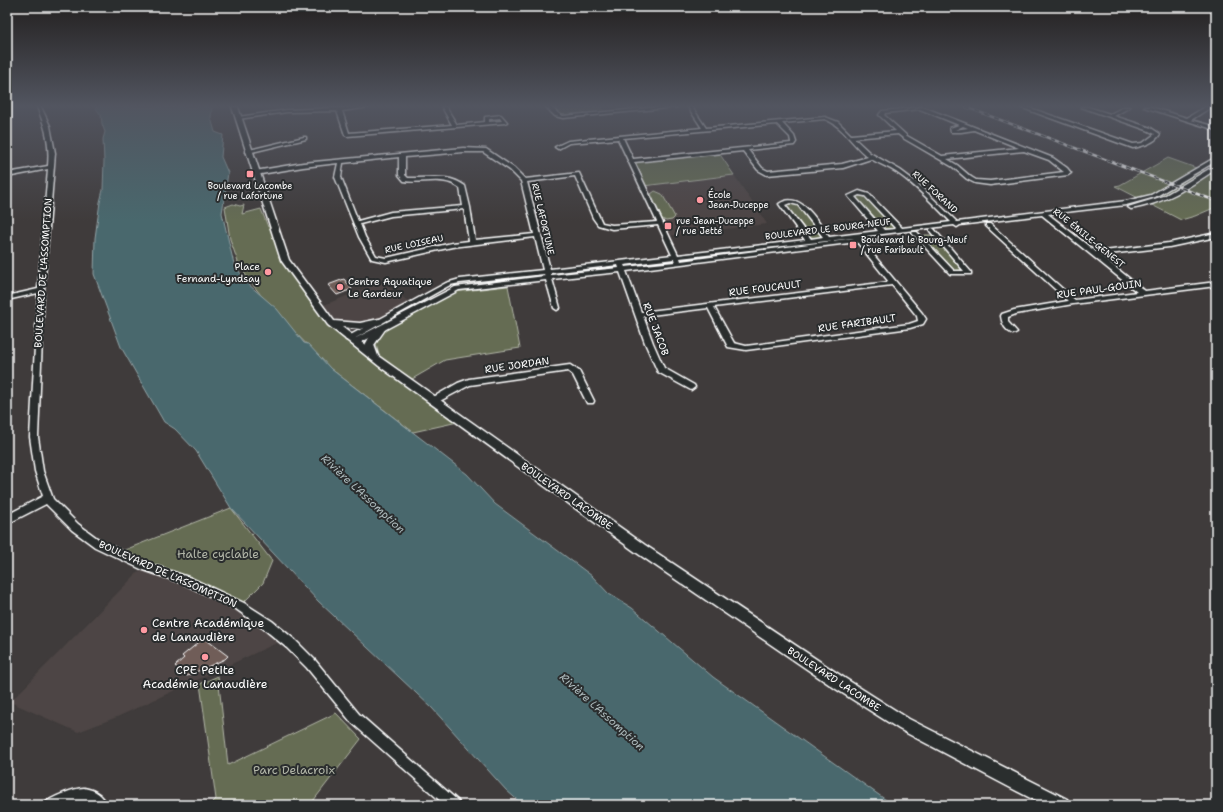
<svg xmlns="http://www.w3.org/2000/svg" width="1223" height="812" viewBox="0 0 1223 812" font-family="'Shantell Sans',sans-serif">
<rect width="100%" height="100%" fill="#3f3b3b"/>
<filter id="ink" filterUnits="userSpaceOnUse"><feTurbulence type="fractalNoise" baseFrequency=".025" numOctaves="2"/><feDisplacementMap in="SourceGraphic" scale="8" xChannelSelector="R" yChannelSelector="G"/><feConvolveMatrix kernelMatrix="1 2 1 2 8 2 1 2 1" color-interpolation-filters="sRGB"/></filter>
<g filter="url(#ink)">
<g fill="#4d4544">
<polygon points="734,175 767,224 667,236 643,186"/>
<polygon points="381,282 411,303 374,321 350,324 337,321 319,307"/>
<polygon points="144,566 240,606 281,641 117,717 78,732 10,702"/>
</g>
<g fill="#656c52" stroke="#b2b6a8">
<polygon points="548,107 602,107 605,113 563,117"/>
<polygon points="719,153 734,175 643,186 631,161"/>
<polygon points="1168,158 1216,175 1216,207 1195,216 1181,220 1115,186 1120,185"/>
<polygon points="655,191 662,194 675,217 672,220 666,221 662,219 651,194"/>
<polygon points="858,195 864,195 895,227 895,229 886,229 857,198 856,196"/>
<polygon points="791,202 799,204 824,236 821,238 811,237 786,205"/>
<path d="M233,204l7,2 4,-1 -2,9 19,-5 7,18 5,-1 12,34 46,63 49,36 -4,-15 10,-16 68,-36 54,-6 12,62 -75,12 -38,22 60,38 -54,12 -82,-63 -67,-68c-5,-12 -18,-20 -21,-32l-3,-1 -10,-29 -5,-32z"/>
<polygon points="925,235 931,235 964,271 955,271 923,237"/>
<polygon points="231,508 272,561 263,583 240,606 117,553"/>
<polygon points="218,676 228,765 336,713 361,739 310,805 210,805 216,799 200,684"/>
</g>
<polygon fill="#4a686d" stroke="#92a4a7" points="95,107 212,107 211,118 215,132 223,135 221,157 228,173 222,213 234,264 248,284 277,309 304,343 308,344 331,369 467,474 495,504 592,576 609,594 632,608 713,677 893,805 523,805 506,790 432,708 318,601 231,508 196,451 175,429 164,422 121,347 94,274 95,238 100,202 103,190 104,161 103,139 105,132 102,124 101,115"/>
<g fill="#6f5d59" stroke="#fff">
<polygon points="344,279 352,289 337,295 328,285"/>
<polygon points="204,638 228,656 225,659 187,676 175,666 184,658 182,656"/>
</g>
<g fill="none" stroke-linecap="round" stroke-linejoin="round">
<g stroke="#fff" stroke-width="3">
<g id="minor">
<path d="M37,107h4l9,19 5,27 -11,137 -6,147 5,34 10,28 25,25 23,17 46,22 44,15 53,25 28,18 23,19 20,20 44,54 99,87 2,4h-15l-94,-83 -44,-54 -20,-20 -23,-19 -28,-20 -52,-25 -43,-15 -46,-22 -23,-17 -26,-26 -39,20v-9l36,-19 -8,-25 -5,-34 8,-144 -31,7v-4l31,-7 10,-120 -41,8v-4l41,-7c2,-23 -2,-38 -11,-59z"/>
<path d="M352,107h17l-27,4 7,22 103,-8 -10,-18h4l11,18 28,-3v-5l16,-2 6,7 -2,1 -158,13 -2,-1 -8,-24 -50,1 -49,7 -2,-1 2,-1 49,-7zM500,118l2,3 -13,1v-3z"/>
<polygon points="546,107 551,107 559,114 563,116 658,107 677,107 563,118 555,116"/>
<path d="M688,107h4l14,21 119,-11 13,5 13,13 45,-4 -17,-16 3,-4 41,-4 130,51 14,10 4,5 -3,2 -78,10 -15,-2 -8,-4 -14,-12 -50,-29 -5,-4 -44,4 16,15 30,17 16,12 41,40 169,-21 25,-6 65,-38v4l-61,36 -29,8 -78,9 48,38 73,-9 47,-10v4l-47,10 -69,8 45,36 71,-9v4l-143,18 -57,10 -8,3v5l9,10 -4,2c-7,-3 -11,-10 -12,-18l1,-2 12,-4 54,-9 -82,-75v-2h4l85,76 62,-8 -95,-77 -82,10 -3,2 -3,-2 -95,12h14v2l-11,2 60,72 4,6 -3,5 -13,4 -164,22 -18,-3 -20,-39 -65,8 10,27 11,25 30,17 1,2 -4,3 -33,-18 -1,-2 -12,-27 -25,-71 -68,7 8,29 -3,2 -3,-2 -8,-28 -87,10 -101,54h-6l-1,-2 1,-2 103,-53 90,-11 -1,-2 -84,9 -10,2 -98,55h-6l-1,-2 101,-55 14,-4 83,-9 -8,-33 -83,10 -66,15 -14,-3 -1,-1 -12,-21 -24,-60 3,-14 -35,4 -48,8 -3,-2 3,-2 48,-8 160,-15 23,1 28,19 11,11 54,-6 23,50 10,2 45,-3 -39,-83 -49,4 -11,6 -3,-2 13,-6 134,-13zM920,109l39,16 -9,3 1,4h10l13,-2 45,18 -77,8 -35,-20 -23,-21 1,-2zM825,119c18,7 27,26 43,38l-26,7 -74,7 -6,-3 -14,-18 46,-5 2,-3 -2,-6 -12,-13zM777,124l13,13 1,5v1l-158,16 -10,-21zM963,126l5,2 -13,2zM743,151l15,19 9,5 76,-7 28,-9c9,5 17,8 25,13 21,14 38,33 55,50l-49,6 -33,-34 -10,-3 -11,5 30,35 -49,6c-11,-15 -29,-48 -50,-33l26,36 -127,15 -44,-93zM1024,151l25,9 15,12 -74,9 -14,-1 -5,-3 -14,-12 -10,-6zM463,152h20l27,18 11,11 13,53 -59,6 -5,-33 -5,-21c-17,-13 -37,-7 -57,-8l-3,-3v-18zM399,157v18l5,6c19,3 39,-6 56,7l3,18 -72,6 -33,9 -17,-44 2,-14zM575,176l18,42 5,7 14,4 46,-4 14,30 -122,14 -23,-87zM859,195l6,1 31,33 -12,1 -29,-33zM790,203l8,2 25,32 -12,2 -26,-34zM464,209l5,32 -17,2 -66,15 -10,-2 -11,-19 -5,-13 31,-8zM853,238h1l-173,23 -1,-3zM857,242l32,40 -248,30 -15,-41zM674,259l1,3 -50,5 -1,-2zM618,265l1,3 -68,7v-2zM892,285l25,31 1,5 -9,3 -163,22 -12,-3 -20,-36z"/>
<path d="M1020,107h7l106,37 10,-1 12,-9 -8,-4 -66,-23h7l22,7 14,-7h6l-16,9 37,12 9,6c-5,9 -17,12 -27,14z"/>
<polygon points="1144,107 1151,107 1187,118 1205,107 1211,107 1191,120 1216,127 1216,130"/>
<polygon points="304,137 306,137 306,139 248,153 245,151"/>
<path d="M1216,165v4c-28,19 -51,34 -85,40l-3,-2 36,-11z"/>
<polygon points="932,228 934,229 971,272 971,274 950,274 912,233 913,232 917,232 954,271 964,271 930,231 930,229"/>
<polygon points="570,365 579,371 594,401 593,403 587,403 573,375 568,371 470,385 436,403 430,403 429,401 430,399 458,383 469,379"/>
<path d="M84,788c11,2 19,7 23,17h-14l-5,-4h-10l-12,4h-21l2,-4c12,-6 24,-12 37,-13z"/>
</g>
</g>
<g stroke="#fff" stroke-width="3">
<polygon id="major" points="232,107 238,107 289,260 334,321 360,323 379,319 382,320 383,322 382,324 360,329 342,327 365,345 370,336 379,326 385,326 386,328 374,345 378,356 645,545 846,679 909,719 1067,799 1069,805 1044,805 1009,787 899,729 836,689 637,553 379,366 328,325 281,260"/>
</g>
<use href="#minor" fill="#2a2d2e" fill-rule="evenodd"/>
<use href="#major" fill="#2a2d2e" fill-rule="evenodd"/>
<g stroke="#fff" stroke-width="2.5">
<polyline id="rail" points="966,107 1216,201"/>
</g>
<use href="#rail" stroke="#2a2d2e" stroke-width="1.5" stroke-dasharray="5" stroke-linecap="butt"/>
</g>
</g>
<linearGradient id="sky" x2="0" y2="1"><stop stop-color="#232020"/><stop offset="0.48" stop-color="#525560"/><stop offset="1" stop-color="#525560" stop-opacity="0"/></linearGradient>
<rect width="1223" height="221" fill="url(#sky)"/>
<g fill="#ff9aa2" stroke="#2a2d2e" stroke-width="1.5">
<rect x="246" y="170" width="8" height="8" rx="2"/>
<circle cx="700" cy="200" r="4"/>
<rect x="664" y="222" width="8" height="8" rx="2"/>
<rect x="849" y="241" width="8" height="8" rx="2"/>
<circle cx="268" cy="272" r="4"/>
<circle cx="340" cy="287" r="4"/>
<circle cx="144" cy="630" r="4"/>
<circle cx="205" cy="657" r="4"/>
</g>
<g text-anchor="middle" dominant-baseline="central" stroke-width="4" stroke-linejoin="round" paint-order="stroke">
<g font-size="9" fill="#fff" stroke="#2a2d2e" text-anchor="start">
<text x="250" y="186" text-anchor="middle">Boulevard Lacombe<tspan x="250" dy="10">/ rue Lafortune</tspan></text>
<text x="708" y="195">École<tspan x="708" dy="10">Jean-Duceppe</tspan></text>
<text x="676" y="221">rue Jean-Duceppe<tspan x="676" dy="10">/ rue Jetté</tspan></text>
<text x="861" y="240">Boulevard le Bourg-Neuf<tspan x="861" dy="10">/ rue Faribault</tspan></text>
</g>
<g font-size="9" fill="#fff" stroke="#2a2d2e">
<text transform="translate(935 192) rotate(43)">RUE FORAND</text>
<text transform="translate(543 219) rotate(77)">RUE LAFORTUNE</text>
<text transform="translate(828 229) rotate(-7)">BOULEVARD LE BOURG-NEUF</text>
<text transform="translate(1089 238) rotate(39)">RUE ÉMILE-GENEST</text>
<text transform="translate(414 244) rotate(-12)">RUE LOISEAU</text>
</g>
<g font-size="10" fill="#fff" stroke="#2a2d2e" text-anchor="end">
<text x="260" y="266">Place<tspan x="260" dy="12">Fernand-Lyndsay</tspan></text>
<text x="348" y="281" text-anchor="start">Centre Aquatique<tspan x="348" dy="12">Le Gardeur</tspan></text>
</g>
<g font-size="10" fill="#fff" stroke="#2a2d2e">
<text transform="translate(43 273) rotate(-86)">BOULEVARD DE L'ASSOMPTION</text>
<text transform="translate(765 288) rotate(-7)">RUE FOUCAULT</text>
<text transform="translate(1099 289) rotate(-8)">RUE PAUL-GOUIN</text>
<text transform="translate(857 323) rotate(-8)">RUE FARIBAULT</text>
<text transform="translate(656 329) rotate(69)">RUE JACOB</text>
<text transform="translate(517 365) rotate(-8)">RUE JORDAN</text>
<text transform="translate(567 496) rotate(35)">BOULEVARD LACOMBE</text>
<text transform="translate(168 574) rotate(24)">BOULEVARD DE L'ASSOMPTION</text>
<text transform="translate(834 679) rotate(33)">BOULEVARD LACOMBE</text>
</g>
<g font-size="11" font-style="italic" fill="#aebbbd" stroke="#2a2d2e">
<text transform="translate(363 494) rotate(43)">Rivière L'Assomption</text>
<text transform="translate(602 712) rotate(42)">Rivière L'Assomption</text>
</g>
<g font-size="12" fill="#b2b6a8" stroke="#2a2d2e">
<text x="218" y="554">Halte cyclable</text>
<text x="294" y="770">Parc Delacroix</text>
</g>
<g font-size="12" fill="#fff" stroke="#2a2d2e" text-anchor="start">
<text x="152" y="623">Centre Académique<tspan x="152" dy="14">de Lanaudière</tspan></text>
<text x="205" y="670" text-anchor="middle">CPE Petite<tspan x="205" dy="14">Académie Lanaudière</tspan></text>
</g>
</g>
<rect width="1223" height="812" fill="none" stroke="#2a2d2e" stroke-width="24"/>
<rect x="12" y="12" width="1199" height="788" fill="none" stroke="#fff" stroke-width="1.5" filter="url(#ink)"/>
</svg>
